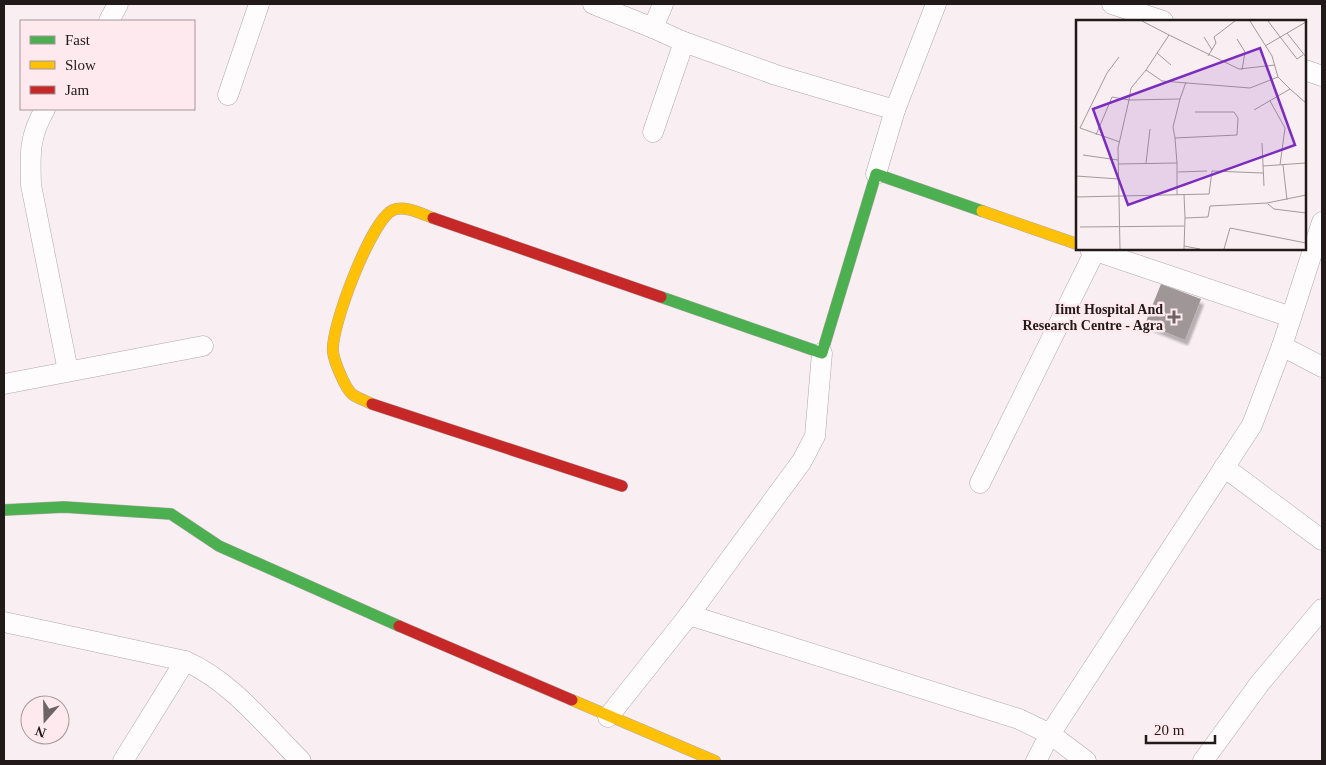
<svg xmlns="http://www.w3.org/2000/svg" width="1326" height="765" viewBox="0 0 1326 765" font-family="'Times New Roman',serif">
<defs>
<filter id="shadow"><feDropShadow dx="3" dy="5.5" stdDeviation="1" flood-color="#0004"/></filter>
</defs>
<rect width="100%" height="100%" fill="#f9eef1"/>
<polygon fill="#9f9698" filter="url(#shadow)" points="1161,284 1201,299 1185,340 1145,324"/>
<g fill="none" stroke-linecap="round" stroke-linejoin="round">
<g stroke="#b1a7aa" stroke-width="21">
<g id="street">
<polyline points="593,4 653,28 663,4"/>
<polyline points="1112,4 1163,21"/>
<polyline points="109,21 118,4"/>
<polyline points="653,28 684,42 653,132"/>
<polyline points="684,42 776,75 895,110"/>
<polyline points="1305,70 1322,76"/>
<polyline points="228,95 259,4"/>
<path d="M45,109c-16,28 -15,44 -14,76l37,186"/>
<polyline points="876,174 895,110 936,4"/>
<polyline points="1090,249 1291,317"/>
<polyline points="1282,346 1322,367"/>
<polyline points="4,384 203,346"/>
<polyline points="1224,467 1322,540"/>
<polyline points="980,483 1095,251"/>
<polyline points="689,615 802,461 815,436 822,353"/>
<path d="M4,622l181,39c45,19 82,66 116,100"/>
<polyline points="608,717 689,615 1019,719 1050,734 1036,761"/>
<polyline points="123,761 185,661"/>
<polyline points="1086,761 1050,734 1252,425 1282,346 1322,222"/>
<polyline points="1203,761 1260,683 1322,609"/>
</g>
</g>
<g stroke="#b1a7aa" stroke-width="12">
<g id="fast">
<polyline points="661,297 822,353 876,174 982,211"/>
<polyline points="4,510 64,507 171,514 219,546 399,626"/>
</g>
</g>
<g stroke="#b1a7aa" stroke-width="12">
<g id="slow">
<polyline points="982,211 1077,244"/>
<path d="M372,404c-6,-3 -15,-6 -20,-10 -7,-6 -18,-33 -19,-42 -3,-23 38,-132 60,-142 12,-5 29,4 40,8"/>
<polyline points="572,700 715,761"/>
</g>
</g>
<g stroke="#b1a7aa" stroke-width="12">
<g id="jam">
<polyline points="433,218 661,297"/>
<polyline points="372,404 622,486"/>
<polyline points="399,626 572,700"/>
</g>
</g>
<use href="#street" stroke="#fefcfd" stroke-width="20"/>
<use href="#fast" stroke="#4caf50" stroke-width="11"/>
<use href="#slow" stroke="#ffc107" stroke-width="11"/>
<use href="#jam" stroke="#c62828" stroke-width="11"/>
</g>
<path fill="#6d6465" stroke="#fee9ee" stroke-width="2" d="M1171.5 309.5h5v5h5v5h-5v5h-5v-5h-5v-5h5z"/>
<g text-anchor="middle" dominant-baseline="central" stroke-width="5" stroke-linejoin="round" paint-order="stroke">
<g font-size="14" font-weight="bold" fill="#21191a" stroke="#fee9ee" text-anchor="end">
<text x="1163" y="309">Iimt Hospital And<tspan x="1163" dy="16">Research Centre - Agra</tspan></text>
</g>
</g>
<g transform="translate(1076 20)">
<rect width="230" height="230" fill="#f9eef1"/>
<path fill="none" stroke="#a3999b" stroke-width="1" d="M66,1l27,14M174,1l22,35 6,21 12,12M192,1l29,38 6,-4M211,13l19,24M128,17l8,13M161,19l8,13 -3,18M189,26l41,-24M81,33l14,12M132,36l8,-13 -2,-6 21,-16M43,37l-12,16 -27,55 40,14M199,45l-36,4 -70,-34 -23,35 16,11 88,7 28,-11M70,50l-15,18 -2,12 51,-1 6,-17M194,81l15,27 -5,37M178,90l36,-21 16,14M20,115l16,-38 17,3 -11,48 2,101M99,118l-2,-11 7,-28M186,123l2,43M7,135l35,5M70,143l4,-34M101,143v32M42,144l59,-1 -2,-25 62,-3 1,-17 -4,-6h-39M207,145l4,35M187,146l43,-3M102,152l29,-1M0,156l43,3M108,174l1,24M0,177l133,-3 3,-23 51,2M192,184l6,5 32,4M4,207l104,-1M108,226l16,3M108,229l1,-31 23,-1 2,-11 57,-3 39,-8M148,229l6,-21 76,15"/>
<path fill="#7b2cbf" fill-opacity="0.15" stroke="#7b2cbf" stroke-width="2.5" d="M184,28l35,97 -167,60 -35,-96z"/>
<rect width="230" height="230" fill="none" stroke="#21191a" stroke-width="2.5"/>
</g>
<rect width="1326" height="765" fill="none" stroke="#21191a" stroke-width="10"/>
<rect x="20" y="20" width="175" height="90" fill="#fee9ee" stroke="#a69699"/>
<rect x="30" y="36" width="25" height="8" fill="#4caf50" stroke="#a69699"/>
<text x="65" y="45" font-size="15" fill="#21191a">Fast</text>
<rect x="30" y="61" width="25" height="8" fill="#ffc107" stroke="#a69699"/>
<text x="65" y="70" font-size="15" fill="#21191a">Slow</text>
<rect x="30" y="86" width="25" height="8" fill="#c62828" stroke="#a69699"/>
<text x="65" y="95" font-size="15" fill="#21191a">Jam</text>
<g transform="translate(45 720) rotate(200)"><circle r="24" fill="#fee9ee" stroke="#a69699"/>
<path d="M0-4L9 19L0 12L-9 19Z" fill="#6d6465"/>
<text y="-8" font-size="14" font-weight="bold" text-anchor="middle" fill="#21191a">N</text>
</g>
<path d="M1146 735v8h69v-8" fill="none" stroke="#21191a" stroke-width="2.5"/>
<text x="1154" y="735" font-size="15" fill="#21191a" stroke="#fee9ee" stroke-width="4" paint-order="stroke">20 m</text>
</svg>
